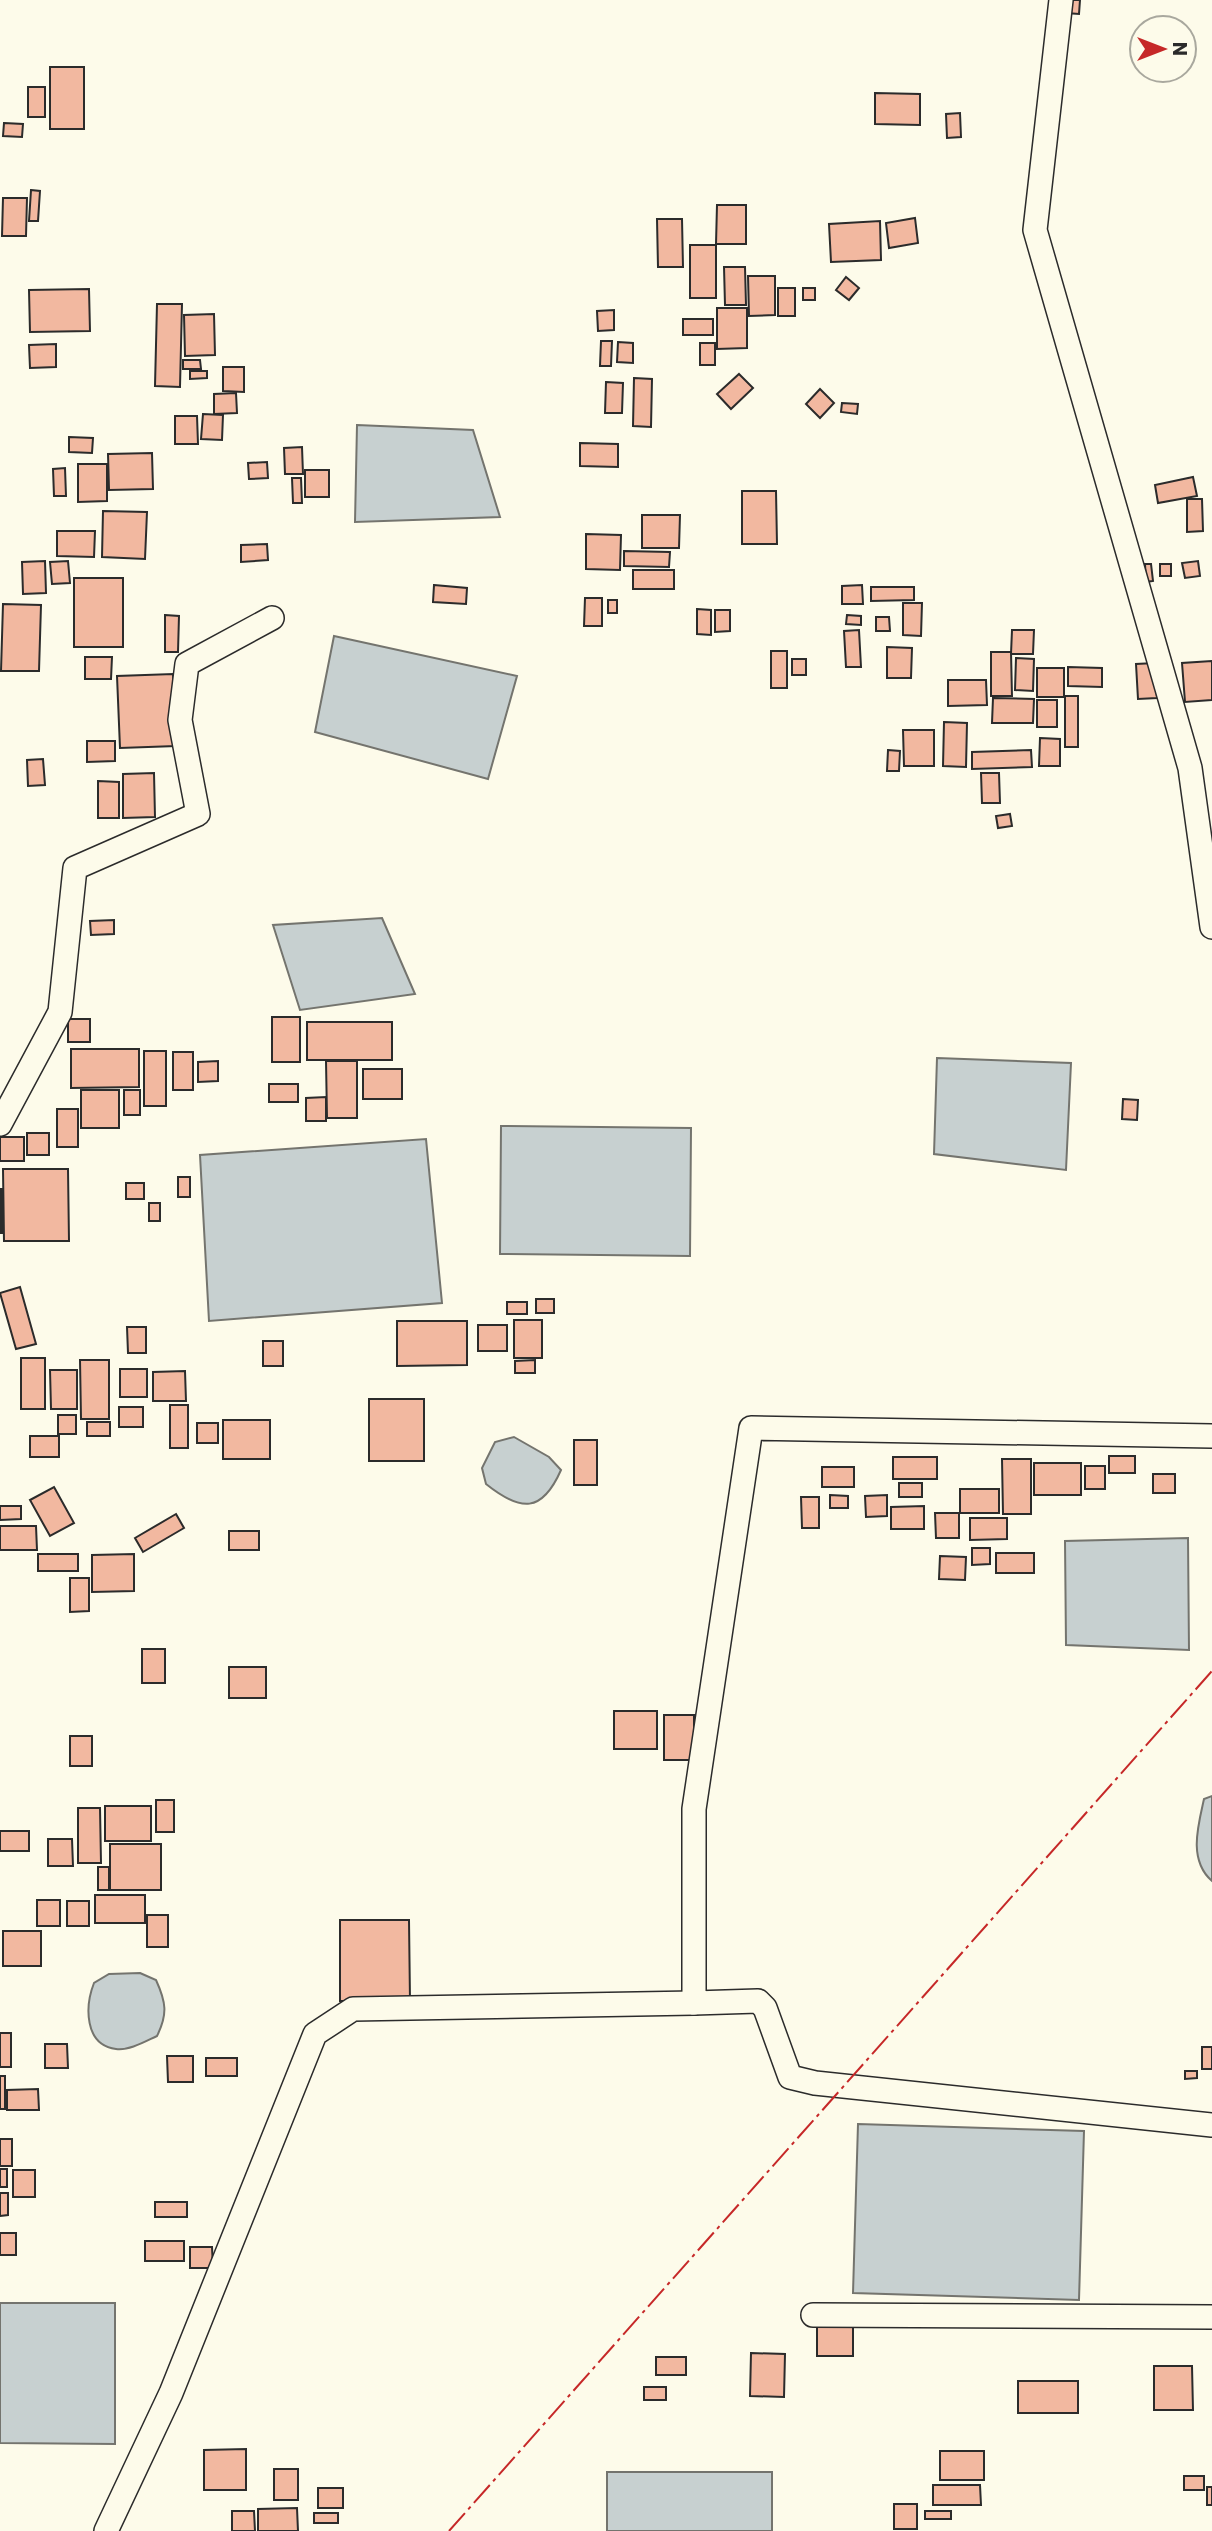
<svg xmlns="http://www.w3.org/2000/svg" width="1212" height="2531" viewBox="0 0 1212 2531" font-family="Poppins,sans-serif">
<rect width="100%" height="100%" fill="#fdfbea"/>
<g fill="#c7d0d0" stroke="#74746e" stroke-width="2">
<polygon points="357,425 473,430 500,517 355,522"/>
<polygon points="334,636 517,676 488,779 315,732"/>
<polygon points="382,918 415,994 300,1010 273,925"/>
<polygon points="937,1058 1071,1063 1066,1170 934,1154"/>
<polygon points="501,1126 691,1128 690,1256 500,1254"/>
<polygon points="426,1139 442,1303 209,1321 200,1155"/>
<path d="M514,1437l35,20 12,13c-19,43 -40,42 -75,14l-4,-16 13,-26z"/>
<polygon points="1188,1538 1189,1650 1066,1645 1065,1541"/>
<path d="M1212,1796v85c-24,-21 -14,-55 -8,-82z"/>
<path d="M140,1973l16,7c10,22 12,34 1,56 -11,5 -28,15 -41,13 -32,-4 -31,-43 -22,-66l15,-9z"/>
<polygon points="858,2124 1084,2131 1079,2300 853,2293"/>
<polygon points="0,2303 115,2303 115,2444 0,2443"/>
<rect x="607" y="2472" width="165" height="59"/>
</g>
<g fill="#f2b8a0" stroke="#2b2b2b" stroke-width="2">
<polygon points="1067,0 1080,0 1079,14 1066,13"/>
<rect x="50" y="67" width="34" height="62"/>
<rect x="28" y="87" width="17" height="30"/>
<polygon points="875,93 920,94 920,125 875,124"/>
<polygon points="960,113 961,137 947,138 946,114"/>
<polygon points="4,123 23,124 22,137 3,136"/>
<polygon points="31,190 40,191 38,221 29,221"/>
<polygon points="3,198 27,198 26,236 2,236"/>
<polygon points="717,205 746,205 746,244 716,244"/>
<polygon points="915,218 918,243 889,248 886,223"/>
<polygon points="657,219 682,219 683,267 658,267"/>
<polygon points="880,221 881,260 831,262 829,224"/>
<rect x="690" y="245" width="26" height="53"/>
<polygon points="724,267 745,267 746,305 725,305"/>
<polygon points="748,276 775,276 775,315 749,316"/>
<polygon points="846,277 859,288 849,300 836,290"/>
<rect x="778" y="288" width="17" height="28"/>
<rect x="803" y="288" width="12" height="12"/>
<polygon points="89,289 90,331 30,332 29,290"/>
<polygon points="157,304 182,304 180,387 155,386"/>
<polygon points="717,308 747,308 747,348 717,349"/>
<polygon points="614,310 614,330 598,331 597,311"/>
<polygon points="214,314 215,355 185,356 184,315"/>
<rect x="683" y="319" width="30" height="16"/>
<polygon points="601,341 612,341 611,366 600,366"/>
<polygon points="618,342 633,343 633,363 617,362"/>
<rect x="700" y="343" width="15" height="22"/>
<polygon points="56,344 56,367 30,368 29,345"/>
<polygon points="183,360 200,360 201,369 183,369"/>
<polygon points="223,367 244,367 244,392 223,391"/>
<polygon points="190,371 207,371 207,378 190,379"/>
<polygon points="739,374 753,388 731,409 717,394"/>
<polygon points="634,378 652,379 651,427 633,426"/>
<polygon points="606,382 623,383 622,413 605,413"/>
<polygon points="820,389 834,403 820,418 806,404"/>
<polygon points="236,393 237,413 214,414 214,394"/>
<polygon points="842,403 858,404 857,414 841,412"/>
<polygon points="203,414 223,415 222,440 201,439"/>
<polygon points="175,416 197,416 198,444 175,444"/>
<polygon points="69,437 93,438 92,453 69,452"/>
<polygon points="580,443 618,444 618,467 580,466"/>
<polygon points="302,447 303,474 285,474 284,448"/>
<polygon points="152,453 153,489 109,490 108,454"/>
<polygon points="267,462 268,478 249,479 248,463"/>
<polygon points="78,464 107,464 107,501 78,502"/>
<polygon points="65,468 66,496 54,496 53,469"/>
<rect x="305" y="470" width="24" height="27"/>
<polygon points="1193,477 1197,496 1158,503 1155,485"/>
<polygon points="292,478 301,478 302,503 293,503"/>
<polygon points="742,491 776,491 777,544 742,544"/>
<polygon points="1187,499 1202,499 1203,531 1187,532"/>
<polygon points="103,511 147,512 145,559 102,557"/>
<polygon points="642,515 680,515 679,548 642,548"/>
<polygon points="57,531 95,531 94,557 57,556"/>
<polygon points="586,534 621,535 620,570 586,569"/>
<polygon points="267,544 268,560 241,562 241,545"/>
<polygon points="624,551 670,552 669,567 624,566"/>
<polygon points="45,561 46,593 23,594 22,562"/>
<polygon points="68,561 70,583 52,584 50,562"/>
<polygon points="1198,561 1200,576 1185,578 1182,563"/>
<polygon points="1145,564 1151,564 1153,581 1146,582"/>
<rect x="1160" y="564" width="11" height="12"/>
<rect x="633" y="570" width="41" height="19"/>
<rect x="74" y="578" width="49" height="69"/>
<polygon points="434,585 467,588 466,604 433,602"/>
<polygon points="862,585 863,604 842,604 842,586"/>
<polygon points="871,587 914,587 914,600 871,601"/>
<polygon points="585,598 602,598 602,626 584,626"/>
<rect x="608" y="600" width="9" height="13"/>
<polygon points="903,603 922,603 921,636 903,635"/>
<polygon points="3,604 41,605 39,671 1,671"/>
<polygon points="697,609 711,610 711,635 697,634"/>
<polygon points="715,610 730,610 730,631 715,632"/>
<polygon points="165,615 179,616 178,652 165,652"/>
<polygon points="847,615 861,616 861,625 846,624"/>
<polygon points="876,617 889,617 890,631 876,631"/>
<polygon points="859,630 861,667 846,667 844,631"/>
<polygon points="1012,630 1034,630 1033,654 1011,654"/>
<polygon points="887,647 912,648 911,678 887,678"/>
<rect x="771" y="651" width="16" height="37"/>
<polygon points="991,652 1011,652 1012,696 991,696"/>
<polygon points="85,657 112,657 111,679 85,679"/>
<polygon points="1016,658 1034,659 1033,691 1015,690"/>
<rect x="792" y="659" width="14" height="16"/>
<polygon points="1212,661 1212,700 1185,702 1182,663"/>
<polygon points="1155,663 1157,698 1138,699 1136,664"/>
<polygon points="1068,667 1102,668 1102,687 1068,686"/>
<rect x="1037" y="668" width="27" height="29"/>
<polygon points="173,674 176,746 120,748 117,676"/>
<polygon points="948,680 986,680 987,705 948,706"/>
<rect x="1065" y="696" width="13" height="51"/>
<polygon points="993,698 1034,699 1033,723 992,723"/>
<rect x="1037" y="700" width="20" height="27"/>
<polygon points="944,722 967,723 966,767 943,766"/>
<polygon points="903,730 934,730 934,766 904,766"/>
<polygon points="1040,738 1060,739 1060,766 1039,766"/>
<polygon points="87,741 115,741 115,761 87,762"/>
<polygon points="888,750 900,751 899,771 887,771"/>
<polygon points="1031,750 1032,767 972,769 972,752"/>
<polygon points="43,759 45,785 28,786 27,760"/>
<polygon points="154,773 155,817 123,818 123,774"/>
<polygon points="981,773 999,773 1000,803 982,803"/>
<polygon points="98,781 119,782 119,818 98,818"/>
<polygon points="1010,814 1012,826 998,828 996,816"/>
<polygon points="114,920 114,934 91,935 90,921"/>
<rect x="272" y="1017" width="28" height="45"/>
<rect x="68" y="1019" width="22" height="23"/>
<rect x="307" y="1022" width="85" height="38"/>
<polygon points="71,1049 139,1049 139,1087 71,1088"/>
<rect x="144" y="1051" width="22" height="55"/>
<rect x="173" y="1052" width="20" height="38"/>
<polygon points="218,1061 218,1081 198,1082 198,1062"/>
<polygon points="326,1061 357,1061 357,1118 327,1118"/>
<rect x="363" y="1069" width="39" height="30"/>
<rect x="269" y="1084" width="29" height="18"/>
<rect x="81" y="1090" width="38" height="38"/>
<rect x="124" y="1090" width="16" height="25"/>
<polygon points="326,1097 326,1121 306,1121 306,1098"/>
<polygon points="1123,1099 1138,1100 1137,1120 1122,1119"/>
<rect x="57" y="1109" width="21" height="38"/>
<rect x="27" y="1133" width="22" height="22"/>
<rect x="0" y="1137" width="24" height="24"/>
<polygon points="3,1169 68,1169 69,1241 4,1241"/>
<rect x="178" y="1177" width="12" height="20"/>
<rect x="126" y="1183" width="18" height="16"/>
<rect x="0" y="1189" width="2" height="44"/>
<rect x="149" y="1203" width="11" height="18"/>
<polygon points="20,1287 36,1344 16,1349 0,1293"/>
<rect x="536" y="1299" width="18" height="14"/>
<rect x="507" y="1302" width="20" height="12"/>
<rect x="514" y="1320" width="28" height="38"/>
<polygon points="397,1321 467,1321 467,1365 397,1366"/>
<rect x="478" y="1325" width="29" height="26"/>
<polygon points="127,1327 146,1327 146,1353 128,1353"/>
<rect x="263" y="1341" width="20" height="25"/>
<rect x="21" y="1358" width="24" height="51"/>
<polygon points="80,1360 109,1360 109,1419 81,1419"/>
<polygon points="535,1360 535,1373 515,1373 515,1361"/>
<rect x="120" y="1369" width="27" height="28"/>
<polygon points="50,1370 77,1370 77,1409 51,1409"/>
<polygon points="185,1371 186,1401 153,1401 153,1372"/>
<rect x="369" y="1399" width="55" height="62"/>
<rect x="170" y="1405" width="18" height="43"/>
<rect x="119" y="1407" width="24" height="20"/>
<rect x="58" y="1415" width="18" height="19"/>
<rect x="223" y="1420" width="47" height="39"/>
<rect x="87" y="1422" width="23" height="14"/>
<rect x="197" y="1423" width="21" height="20"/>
<rect x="30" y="1436" width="29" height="21"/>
<rect x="574" y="1440" width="23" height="45"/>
<rect x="1109" y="1456" width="26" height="17"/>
<rect x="893" y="1457" width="44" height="22"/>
<polygon points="1002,1459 1031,1459 1031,1514 1003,1514"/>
<rect x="1034" y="1463" width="47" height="32"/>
<rect x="1085" y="1466" width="20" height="23"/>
<rect x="822" y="1467" width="32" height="20"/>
<rect x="1153" y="1474" width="22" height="19"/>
<rect x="899" y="1483" width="23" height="14"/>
<polygon points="54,1487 74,1523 50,1536 30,1500"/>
<rect x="960" y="1489" width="39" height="24"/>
<polygon points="830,1495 848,1496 848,1508 830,1508"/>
<polygon points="887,1495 887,1516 866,1517 865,1496"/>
<polygon points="801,1497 819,1497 819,1528 802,1528"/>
<polygon points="0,1506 21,1506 21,1519 0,1520"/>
<polygon points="924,1506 924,1529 891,1529 891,1507"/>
<polygon points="935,1513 959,1513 959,1538 936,1538"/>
<polygon points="176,1514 184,1528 143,1552 135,1538"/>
<polygon points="970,1518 1007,1518 1007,1539 970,1540"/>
<polygon points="0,1526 36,1526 37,1550 0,1550"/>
<rect x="229" y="1531" width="30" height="19"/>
<polygon points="972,1548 990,1548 990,1564 972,1565"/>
<rect x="996" y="1553" width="38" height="20"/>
<rect x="38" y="1554" width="40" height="17"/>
<polygon points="134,1554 134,1591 92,1592 92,1555"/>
<polygon points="940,1556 966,1557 965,1580 939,1579"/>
<polygon points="70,1578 89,1578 89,1611 70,1612"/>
<rect x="142" y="1649" width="23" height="34"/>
<rect x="229" y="1667" width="37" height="31"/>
<rect x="614" y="1711" width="43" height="38"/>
<rect x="664" y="1715" width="30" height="45"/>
<rect x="70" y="1736" width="22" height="30"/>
<rect x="156" y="1800" width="18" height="32"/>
<rect x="105" y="1806" width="46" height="35"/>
<polygon points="78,1808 100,1808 101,1863 78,1863"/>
<rect x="0" y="1831" width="29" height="20"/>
<polygon points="48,1839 72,1839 73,1866 48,1866"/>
<rect x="110" y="1844" width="51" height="46"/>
<rect x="98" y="1867" width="11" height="23"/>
<rect x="95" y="1895" width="50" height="28"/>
<rect x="37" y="1900" width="23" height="26"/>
<rect x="67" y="1901" width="22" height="25"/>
<rect x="147" y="1915" width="21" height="32"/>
<polygon points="340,1920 409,1920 410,2001 340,2001"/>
<rect x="3" y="1931" width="38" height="35"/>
<rect x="0" y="2033" width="11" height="34"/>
<polygon points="45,2044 67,2044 68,2068 45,2068"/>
<rect x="1202" y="2047" width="10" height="22"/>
<polygon points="167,2056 193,2056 193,2082 168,2082"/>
<rect x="206" y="2058" width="31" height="18"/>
<polygon points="1185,2071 1197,2071 1197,2078 1185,2079"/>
<rect x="0" y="2076" width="5" height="33"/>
<polygon points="38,2089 39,2110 7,2110 7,2090"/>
<rect x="0" y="2139" width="12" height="27"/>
<rect x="0" y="2169" width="7" height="18"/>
<rect x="13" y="2170" width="22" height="27"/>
<polygon points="0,2193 8,2193 8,2215 0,2216"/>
<rect x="155" y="2202" width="32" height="15"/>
<rect x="0" y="2233" width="16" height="22"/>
<rect x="145" y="2241" width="39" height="20"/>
<polygon points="190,2247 212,2247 213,2268 190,2268"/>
<polygon points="817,2325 853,2326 853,2356 817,2356"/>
<polygon points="751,2353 785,2354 784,2397 750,2396"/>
<rect x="656" y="2357" width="30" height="18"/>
<polygon points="1154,2366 1192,2366 1193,2410 1154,2410"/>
<rect x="1018" y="2381" width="60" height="32"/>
<rect x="644" y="2387" width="22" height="13"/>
<polygon points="246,2449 246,2490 204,2490 204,2450"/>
<rect x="940" y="2451" width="44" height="29"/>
<rect x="274" y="2469" width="24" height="31"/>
<rect x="1184" y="2476" width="20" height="14"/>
<polygon points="933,2485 980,2485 981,2505 933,2505"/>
<rect x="1207" y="2487" width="5" height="18"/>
<rect x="318" y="2488" width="25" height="20"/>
<rect x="894" y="2504" width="23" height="25"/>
<polygon points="297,2508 298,2531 258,2531 258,2509"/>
<polygon points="232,2511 254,2511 255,2531 232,2531"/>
<rect x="925" y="2511" width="26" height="8"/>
<rect x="314" y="2513" width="24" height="10"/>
</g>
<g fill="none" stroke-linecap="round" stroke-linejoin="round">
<g stroke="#2b2b2b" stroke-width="26">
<g id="minor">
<polyline points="1061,0 1035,230 1190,768 1212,927"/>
<polyline points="0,1124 60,1012 75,868 198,814 180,720 187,664 272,618"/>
<polyline points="1212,1436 751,1428 694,1809 694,2003 758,2001 765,2008 790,2077 815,2083 1212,2125"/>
<polyline points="813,2315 1212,2317"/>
<polyline points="106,2531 171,2393 315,2034 353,2009 694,2003"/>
</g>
</g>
<use href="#minor" stroke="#fdfbea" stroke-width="23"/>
<polyline stroke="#c62828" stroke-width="2" stroke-dasharray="24 5 3.5 5" stroke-linecap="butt" points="449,2531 1212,1671"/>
</g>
<g transform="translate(1163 49) rotate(90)"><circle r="33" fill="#fdfbea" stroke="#a9a89e" stroke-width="2"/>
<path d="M0-5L12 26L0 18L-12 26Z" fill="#c62828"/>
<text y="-10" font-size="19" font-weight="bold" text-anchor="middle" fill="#2b2b2b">N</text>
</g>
</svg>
